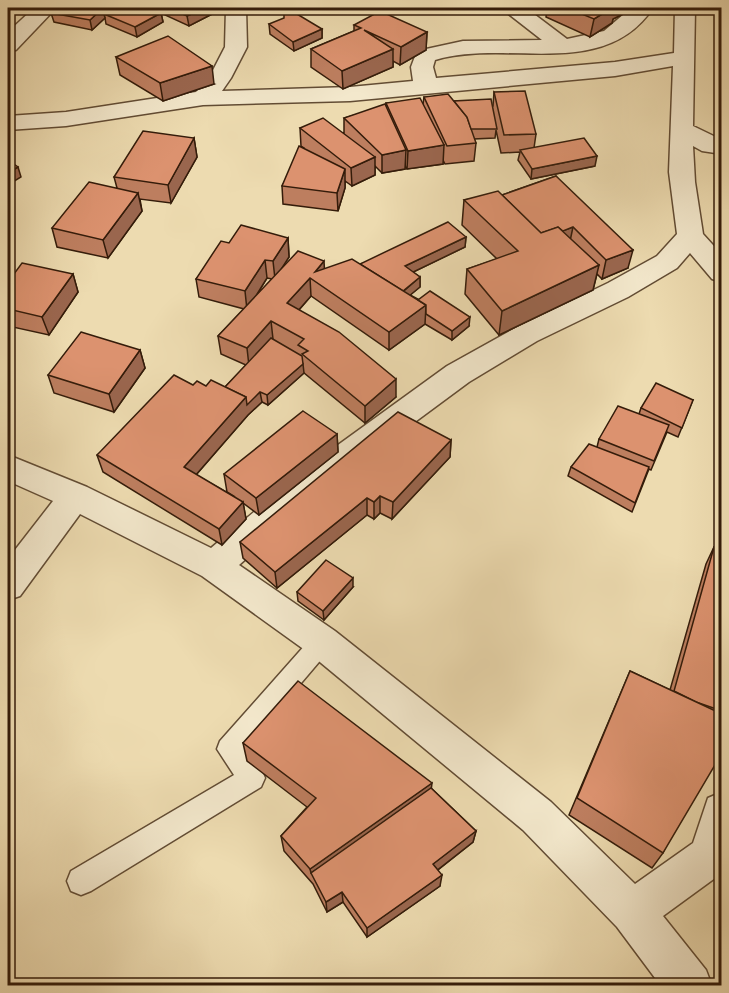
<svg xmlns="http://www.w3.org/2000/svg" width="729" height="993" viewBox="0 0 729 993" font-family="'IM FELL DW Pica',serif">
<rect width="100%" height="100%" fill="#eddbb0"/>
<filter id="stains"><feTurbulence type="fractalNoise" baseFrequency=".00333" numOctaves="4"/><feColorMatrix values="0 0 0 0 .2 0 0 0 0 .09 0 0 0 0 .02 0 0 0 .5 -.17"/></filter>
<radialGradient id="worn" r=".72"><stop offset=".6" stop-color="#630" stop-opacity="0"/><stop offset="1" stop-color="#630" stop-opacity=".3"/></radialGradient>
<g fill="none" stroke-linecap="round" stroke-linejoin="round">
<g stroke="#624c34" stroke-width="3">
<polygon id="service" points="322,632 330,635 334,642 330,649 245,749 261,769 265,778 261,787 91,891 81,895 71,891 67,881 71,871 234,775 217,749 220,741 314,635"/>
</g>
<g stroke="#624c34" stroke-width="3">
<g id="minor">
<polygon points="34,8 56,8 16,50 8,51 8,32"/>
<path d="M226,8h20l1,39 -16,31 -9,13 128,-4 63,-6 -2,-14 6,-16 46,-10 79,-1 -36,-28 -3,-4h23l41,31 37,-8 27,-23h22c-50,74 -146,30 -218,52l-2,7 3,11 179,-16 59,-9 1,-45h20l-2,118 29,14v14l-20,-3 -9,-5 2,36 8,52 19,21v27l-10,-3 -22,-26 -13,15 -49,29 -91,44 -68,41 -138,102 -92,81 96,66 216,171 84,82 58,-41 15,-45 14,-6v81l-59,43 43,54 6,16h-51l-44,-59 -94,-97 -214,-177 -107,-77 -122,-62 -60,82 -12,4v-41l45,-58 -45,-20v-26l79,32 124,61 98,-82 138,-100 70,-39 91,-44 49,-27 20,-22 -8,-62 4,-106 -58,10 -265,25 -147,4 -137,21 -58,4v-14l58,-4 130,-20 14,-16 15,-29z"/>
</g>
</g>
<use href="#service" fill="#f3e8cc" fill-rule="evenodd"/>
<use href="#minor" fill="#f3e8cc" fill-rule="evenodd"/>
</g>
<g fill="#bd7e5f" stroke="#341c0a" stroke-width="1.5" fill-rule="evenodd">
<polygon points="159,8 215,8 216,12 189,26 161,13 163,22 137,37 106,24 105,18 92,30 54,22 51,13 159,12"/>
<polygon points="411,8 423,8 418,11"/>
<polygon points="547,8 633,8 633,9 613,19 612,23 590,37 546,17"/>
<polygon points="269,24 322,29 322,38 294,51 270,34"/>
<polygon points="354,25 427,32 426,50 400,65 393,61 393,67 343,89 311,67 311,49 354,31"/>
<polygon points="116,57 214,84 163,101 120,75"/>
<polygon points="494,92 536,134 534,148 595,166 531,179 518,160 520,152 501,153 496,130 495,138 474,139 476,143 474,161 445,164 443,160 443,164 407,169 405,165 405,169 382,173 375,166 375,175 352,186 345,181 345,188 338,211 283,204 282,186 304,148 301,146 300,128 344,133 344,118 386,106 386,103 423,104 424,97 493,106"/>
<polygon points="194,138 197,157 171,203 140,199 142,211 108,258 57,247 52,228 117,188 114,177"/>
<polygon points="556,176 628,268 602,279 597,274 593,290 499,335 465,294 467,269 497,259 462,225 464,200 502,195"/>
<path d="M466,237l-1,10 -52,25 7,5v10l-10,8 59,31 -17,14 -27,-16 -36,26 -78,-54 -12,14 97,87 -31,26 -61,-50 -36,32 -6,-3 -14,13 -52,60 39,22 -8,-5 -3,-18 113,-40 1,18 -79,63 -16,-12 3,16 -24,26 -119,-73 -6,-17 96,-70 32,2 21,-22 -25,-11 -3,-18 26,-27 -45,-12 -3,-18 33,-36 59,-5 1,19 -7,10 43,2 35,-5zM267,278l5,1 -16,17z"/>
<polygon points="73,274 78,292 49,335 8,326 8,282"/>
<polygon points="140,350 145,368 114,412 54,393 48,375"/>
<polygon points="693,400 678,437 667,432 651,470 649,469 632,512 568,476 571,467 597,447 599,439 639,414 641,408"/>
<polygon points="451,440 450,457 392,519 380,513 374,519 367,515 277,588 243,558 240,542"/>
<polygon points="714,547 722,550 722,713 663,853 652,868 569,815 630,671 670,690 706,564"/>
<polygon points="353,587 324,620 298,601 297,592"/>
<polygon points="243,743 431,788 476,831 473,842 438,870 440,886 367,937 343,902 327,912 313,884 284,851 281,836 307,807 247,761"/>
</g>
<g fill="#9a664e" stroke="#341c0a" stroke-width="1.5">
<polygon points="103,8 113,8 104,14 105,18 92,30 90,20"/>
<polygon points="205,8 215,8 216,12 189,26 187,16"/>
<polygon points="612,8 633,8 633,9 613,19 612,23 590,37 594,19"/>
<polygon points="161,13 163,22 137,37 135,27"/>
<polygon points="322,29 322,38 294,51 293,42"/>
<polygon points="427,32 426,50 400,65 401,47"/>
<polygon points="393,49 393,67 343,89 342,71"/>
<polygon points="212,66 214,84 163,101 160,83"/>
<polygon points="194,138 197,157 171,203 168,185"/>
<polygon points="444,145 443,164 407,169 408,151"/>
<polygon points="406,150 405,169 382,173 382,155"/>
<polygon points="597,156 595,166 531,179 532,169"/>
<polygon points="375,157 375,175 352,186 351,168"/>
<polygon points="18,167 21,177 8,185 8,173"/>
<polygon points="345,169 345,188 338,211 337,193"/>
<polygon points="138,193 142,211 108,258 103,240"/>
<polygon points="573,227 569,246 540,239"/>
<polygon points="466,237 465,247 405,276 405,266"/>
<polygon points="288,238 289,257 275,279 273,261"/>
<polygon points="633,250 628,268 602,279 606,260"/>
<polygon points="265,260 267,278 247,310 245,291"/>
<polygon points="324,261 325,279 315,272"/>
<polygon points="599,265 593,290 499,335 502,311"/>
<polygon points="73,274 78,292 49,335 42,317"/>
<polygon points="420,277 420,287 397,306 398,296"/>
<polygon points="310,278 311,296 289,321 287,303"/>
<polygon points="426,305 425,324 389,350 389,332"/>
<polygon points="470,317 469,326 452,340 452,331"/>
<polygon points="271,321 273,339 249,366 247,348"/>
<polygon points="140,350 145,368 114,412 109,394"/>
<polygon points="303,364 304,373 268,405 267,395"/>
<polygon points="396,379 396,397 365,423 365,406"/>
<polygon points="260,392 262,402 248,415 188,484 184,467 246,397"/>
<polygon points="337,434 338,452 259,515 256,498"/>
<polygon points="451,440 450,457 392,519 393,502"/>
<polygon points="380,496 380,513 374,519 374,502"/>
<polygon points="367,498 367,515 277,588 275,572"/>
<polygon points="243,502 246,519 222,545 219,529"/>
<polygon points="353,578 353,587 324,620 323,611"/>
<polygon points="432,783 430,800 311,873 310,869"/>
<polygon points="476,831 473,842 431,875 433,864"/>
<polygon points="442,875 440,886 367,937 367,928"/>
<polygon points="342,892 343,902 327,912 326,902"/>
</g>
<g fill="#dc926f" stroke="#341c0a" stroke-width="1.5">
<polygon points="57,8 103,8 90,20 51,13"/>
<polygon points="113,8 145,8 161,13 135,27 104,14"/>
<polygon points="168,8 205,8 187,16"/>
<polygon points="284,8 287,8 322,29 293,42 269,24 284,18"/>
<polygon points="567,8 612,8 594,19"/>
<polygon points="380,11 427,32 401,47 364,30 393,49 342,71 311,49 361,28 354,25"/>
<polygon points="168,36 212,66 160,83 116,57"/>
<polygon points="525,91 536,134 504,135 494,92"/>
<polygon points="448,94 467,117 476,143 447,146 424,97"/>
<polygon points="420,98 444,145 408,151 386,103"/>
<polygon points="491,99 497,129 471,129 467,117 454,101"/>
<polygon points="385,104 406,150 382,155 344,118"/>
<polygon points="323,118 375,157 351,168 300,128"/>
<polygon points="143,131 194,138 168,185 114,177"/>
<polygon points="584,138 597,156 532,169 520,150"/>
<polygon points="299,146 345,169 337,193 282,186"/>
<polygon points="8,160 18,167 8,173"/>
<polygon points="556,176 633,250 606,260 573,227 563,231 558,227 541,233 502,195"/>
<polygon points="89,182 138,193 103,240 52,228"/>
<polygon points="498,191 541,233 558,227 599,265 502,311 467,269 518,251 464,200"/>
<polygon points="448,222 466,237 405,266 420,277 403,291 360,264"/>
<polygon points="241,225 288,238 273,261 265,260 245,291 196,279 221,241 229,243"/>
<polygon points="298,251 324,261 315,272 352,259 426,305 389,332 310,278 287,303 339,332 396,379 365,406 302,354 308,351 298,345 304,339 271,321 247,348 218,336"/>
<polygon points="22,263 73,274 42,317 8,309 8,282"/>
<polygon points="430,291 470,317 452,331 426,314 426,305 418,300"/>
<polygon points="81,332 140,350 109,394 48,375"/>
<polygon points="271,338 302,356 303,364 267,395 260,392 247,405 246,397 225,387"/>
<polygon points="174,375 193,385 197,381 206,386 211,380 246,397 184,467 243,502 219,529 97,455"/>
<polygon points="656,383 693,400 682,428 641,408"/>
<polygon points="618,406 669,425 654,461 599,439"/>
<polygon points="303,411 337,434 256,498 224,474"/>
<polygon points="398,412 451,440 393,502 380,496 374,502 367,498 275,572 240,542"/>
<polygon points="589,444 649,467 635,503 571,467"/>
<polygon points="714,547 722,550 722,711 696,702 674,691"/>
<polygon points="326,560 353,578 323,611 297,592"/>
<polygon points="630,671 722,714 722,753 663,853 577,798"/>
<polygon points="298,681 432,783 310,869 281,836 316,798 243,743"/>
<polygon points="431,788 476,831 433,864 442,875 367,928 342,892 326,902 311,873"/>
</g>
<rect width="729" height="993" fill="none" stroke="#eddbb0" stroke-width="30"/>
<rect x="9" y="9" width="711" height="975" fill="none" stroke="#341c0a" stroke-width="3"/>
<rect x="15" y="15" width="699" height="963" fill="none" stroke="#341c0a" stroke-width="1.5"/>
<rect width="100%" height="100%" filter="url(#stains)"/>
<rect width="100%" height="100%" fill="url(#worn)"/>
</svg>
